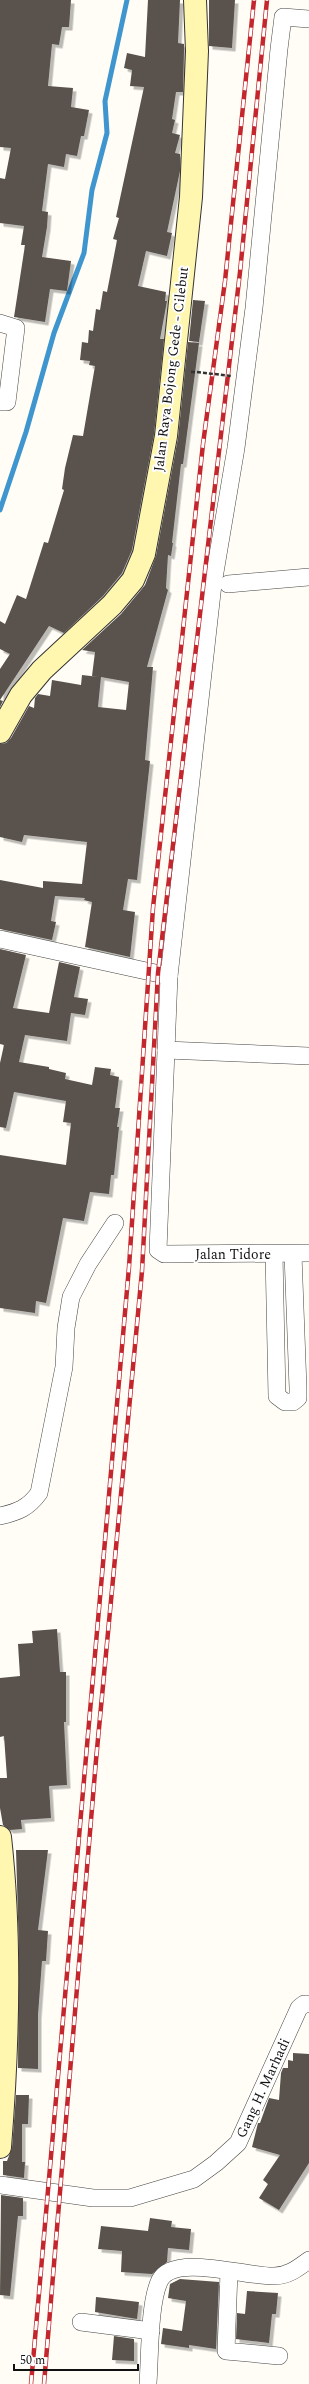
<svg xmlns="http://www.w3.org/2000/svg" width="309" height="2384" viewBox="0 0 309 2384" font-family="Spectral,serif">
<defs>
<filter id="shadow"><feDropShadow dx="3.5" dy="3.5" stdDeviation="0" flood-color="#0004"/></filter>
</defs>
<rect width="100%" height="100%" fill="#fffdf5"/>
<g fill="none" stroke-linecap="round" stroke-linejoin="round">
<polyline stroke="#3f96cf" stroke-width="5" points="0,510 26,432 54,333 84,253 92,190 107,133 105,101 127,0"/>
</g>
<g fill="#5a524d" fill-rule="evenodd" filter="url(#shadow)">
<polygon points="0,0 71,0 69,27 62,27 59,45 52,44 48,86 73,88 71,107 89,110 84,136 81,136 77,156 66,154 64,167 48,164 42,211 48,212 47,227 42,257 71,261 67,291 50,289 45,322 14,317 25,245 21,245 24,226 0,223 0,178 5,179 11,148 0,147"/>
<polygon points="148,0 180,0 178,43 184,44 184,51 183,92 176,92 172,119 175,120 172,133 180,135 175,153 180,154 180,171 167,232 172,233 167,256 146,251 138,286 166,292 165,301 167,301 160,339 164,339 154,434 132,550 122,573 103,596 64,633 49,626 0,700 3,701 0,707 0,669 10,654 0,649 0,621 5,624 17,595 26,599 44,542 48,543 64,490 62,489 65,468 73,435 83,436 95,366 89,365 90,361 80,360 82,342 88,343 89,330 93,331 96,309 100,310 103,291 107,292 117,240 113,239 119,218 116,217 144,87 130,86 132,70 124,68 127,53 145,57"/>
<polygon points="209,0 235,0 232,48 209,46"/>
<polygon points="193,300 205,301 199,342 189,341"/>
<path d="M188,342l11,1 -16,121h-2l-9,79h1l-2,13 -3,-1 -2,33 2,2 -21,77h6l-8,93 5,1 -13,119 -9,-1 -5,31 12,2 -5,45 -45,-10 7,-45 -8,-2 1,-2 -30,-2 -4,25 5,1 -4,18 -52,-11v-49l43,8v-7l39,3 5,-42 -63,-7 -2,7 -22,-5v-93l6,-1 5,-5 18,-32 5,2 1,-10 3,-4 12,2 2,-16 29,5 1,-10 17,2 -7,-1 3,-24 -13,-2 39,-36 24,-29 11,-29 22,-118zM101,677l28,5 -3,28 -28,-3z"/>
<polygon points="0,949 26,955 13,1008 49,1013 59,962 80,967 74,997 88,999 85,1015 71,1013 67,1041 25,1035 19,1062 49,1067 49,1069 66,1073 65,1079 92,1085 95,1067 111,1069 110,1075 119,1077 115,1108 120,1108 117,1127 119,1127 114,1175 111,1175 109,1194 90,1192 84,1221 63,1218 46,1303 36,1301 35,1313 0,1308 0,1155 66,1165 71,1123 63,1122 66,1101 14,1092 6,1128 0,1127 0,1063 4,1045 0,1044"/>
<polygon points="57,1629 60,1672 66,1672 66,1722 64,1722 67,1785 49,1786 51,1818 21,1820 22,1829 10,1830 3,1825 0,1808 0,1778 7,1778 4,1736 0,1737 0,1678 20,1676 18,1644 33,1643 32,1631"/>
<polygon points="16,1850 48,1850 38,1930 48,1931 46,1961 42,1961 38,2015 38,2069 18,2068 19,1952"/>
<polygon points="293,2053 309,2054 309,2163 279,2210 259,2198 268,2184 263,2180 280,2155 252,2147 258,2123 260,2123 269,2098 279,2100 281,2073 283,2068 288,2068 288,2060 293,2061"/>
<polygon points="16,2095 29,2095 28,2124 22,2124 22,2162 25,2162 24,2178 3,2175 3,2161 7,2161 12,2148"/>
<polygon points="1,2195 23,2198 23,2216 18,2216 10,2296 0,2295"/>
<polygon points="150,2218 172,2221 171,2227 191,2229 189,2250 168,2248 167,2262 152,2274 121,2272 122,2251 98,2249 101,2226 148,2231"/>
<polygon points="180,2279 219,2282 216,2349 189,2345 189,2348 161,2344 163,2328 182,2331 186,2301 168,2298 170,2284"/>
<polygon points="247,2291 278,2293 276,2314 272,2314 269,2343 236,2339 237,2313 245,2314"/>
<polygon points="96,2297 139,2302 137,2319 95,2312"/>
<polygon points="114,2336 134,2339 134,2361 112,2360"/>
</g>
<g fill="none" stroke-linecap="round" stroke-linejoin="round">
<g stroke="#444" stroke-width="18">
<g id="minor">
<polyline points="0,323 16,328 7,402 0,402"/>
<polyline points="228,584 309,577"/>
<polyline points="0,939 169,976 213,584 236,448 254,308 279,49 283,17 309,19"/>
<polyline points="169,976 158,1250 164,1254 309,1253"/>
<polyline points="166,1050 309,1056"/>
<polyline points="274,1254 277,1396 285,1402 293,1402 298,1398 298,1388 293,1254"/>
<path d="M0,1516c18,-4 28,-8 39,-23l25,-126 2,-39 5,-31 17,-33 27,-41"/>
<polyline points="0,2185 93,2198 130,2198 194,2179 216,2163 238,2143 299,2008 304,2004 309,2004"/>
<polyline points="229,2272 226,2351 279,2356"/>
<polyline points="81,2322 151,2331"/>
<path d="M148,2383c2,-26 1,-82 12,-103 14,-27 87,-3 114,-4 14,0 24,-8 35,-16"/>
</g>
</g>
<g stroke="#333" stroke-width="24">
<g id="secondary">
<polyline points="0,732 21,695 42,670 112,605 133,580 144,554 166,436 191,197 197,51 195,0"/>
<path d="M0,1837c11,99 8,211 0,310"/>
</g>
</g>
<polyline stroke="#333" stroke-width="2.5" stroke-dasharray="4 2" stroke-linecap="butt" points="191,372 197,372"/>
<use href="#minor" stroke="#fff" stroke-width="17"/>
<use href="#secondary" stroke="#fff6b0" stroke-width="22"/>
<g stroke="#c4262e" stroke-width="4.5">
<g id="rail">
<polyline points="31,2384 129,1267 153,908 203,444 225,281 254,0"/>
<polyline points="44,2384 96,1760 142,1271 158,973 240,272 267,0"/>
</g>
</g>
<use href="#rail" stroke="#fff" stroke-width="3" stroke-dasharray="9" stroke-linecap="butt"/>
<polyline stroke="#333" stroke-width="2.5" stroke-dasharray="4 2" stroke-linecap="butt" points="197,372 231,376"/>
</g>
<g text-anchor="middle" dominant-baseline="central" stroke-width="4" stroke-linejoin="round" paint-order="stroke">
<g font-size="14" fill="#111" stroke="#fff">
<text transform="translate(171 369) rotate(-83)">Jalan Raya Bojong Gede - Cilebut</text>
<text x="233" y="1254">Jalan Tidore</text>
<text transform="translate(263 2088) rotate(-65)">Gang H. Marhadi</text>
</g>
</g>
<path d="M14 2364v6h124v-6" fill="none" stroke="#111111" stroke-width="2"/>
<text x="20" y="2364" font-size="12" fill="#111111" stroke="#ffffff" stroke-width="3" paint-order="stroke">50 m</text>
</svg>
